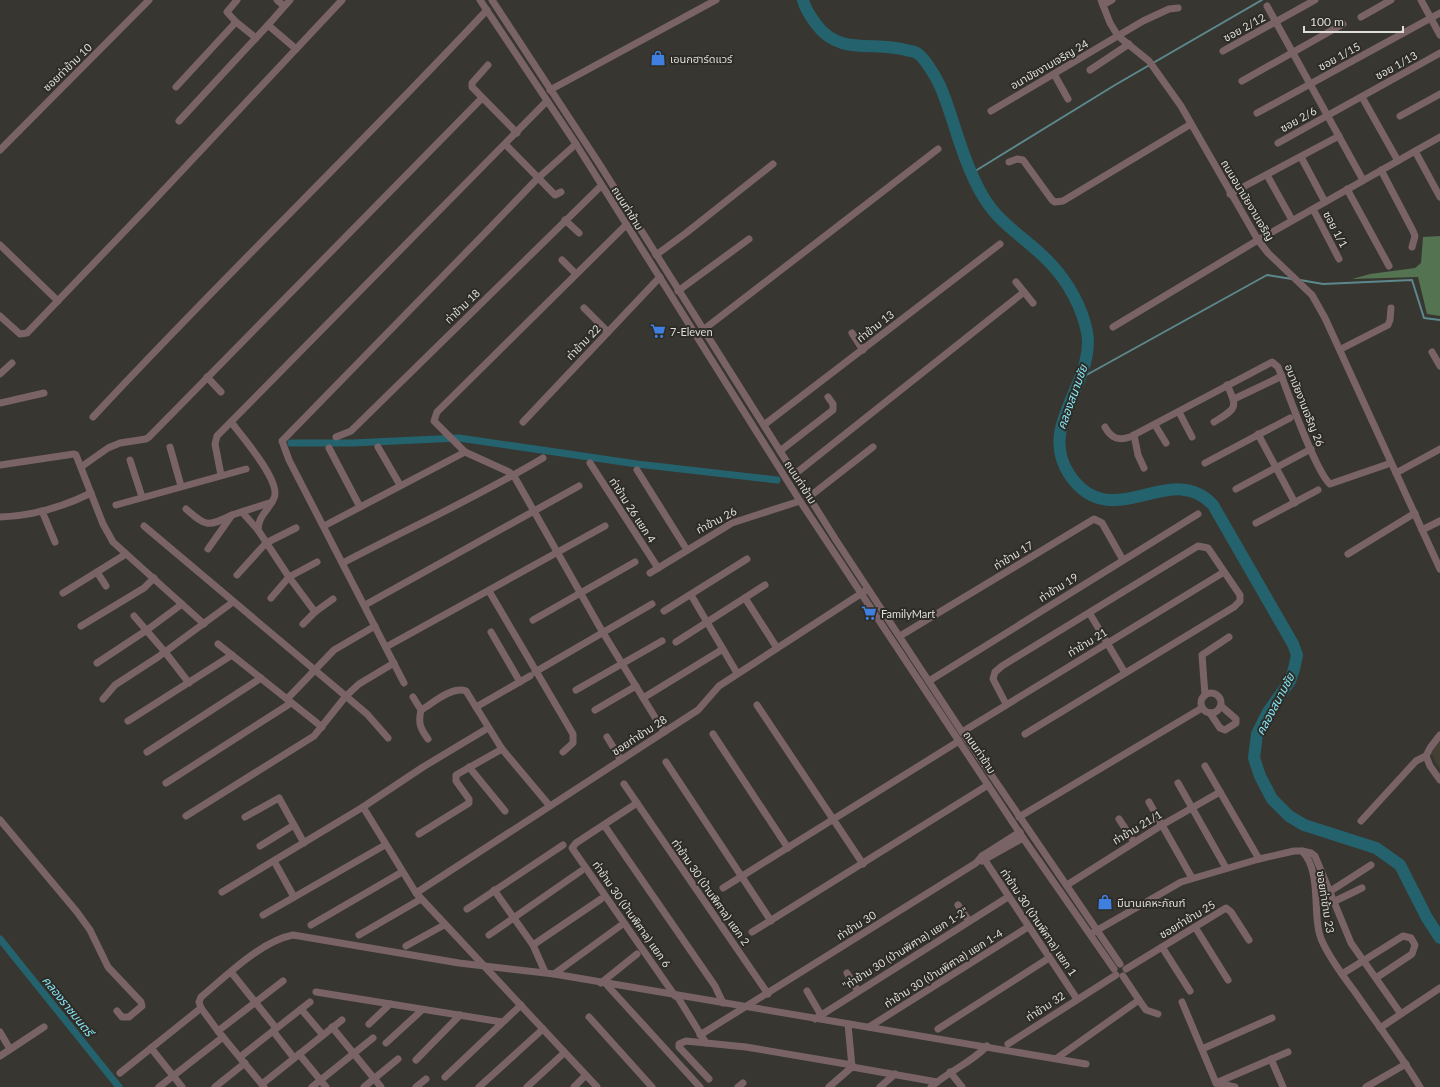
<svg xmlns="http://www.w3.org/2000/svg" width="1440" height="1087" viewBox="0 0 1440 1087" font-family="Lato,'Noto Sans Thai',sans-serif">
<rect width="100%" height="100%" fill="#383630"/>
<polygon fill="#444033" points="1440,741 1440,769 1431,753"/>
<polygon fill="#537351" points="1440,236 1440,316 1427,314 1418,277 1352,279 1370,274 1415,268 1421,263 1423,237"/>
<g fill="none" stroke-linecap="round" stroke-linejoin="round">
<g stroke="#5c888e" stroke-width="2">
<polyline points="972,173 1115,85 1262,0"/>
<polyline points="1300,280 1323,284 1412,280 1424,318 1440,320"/>
<polyline points="1081,378 1267,275 1292,279"/>
</g>
<g stroke="#24636d" stroke-width="7">
<polyline points="291,443 352,443 459,438 637,464 777,480"/>
<polyline points="0,939 119,1087"/>
</g>
<path stroke="#24636d" stroke-width="12" d="M803,0c2,9 7,16 13,24 23,32 57,17 90,26 3,1 8,1 11,3 8,5 14,17 19,25 8,14 12,29 17,44 8,25 17,53 31,76 17,28 45,42 67,66 17,18 31,43 36,68 9,50 -50,93 -18,142 42,64 102,-16 144,31l80,139 4,11 -3,14 -4,12 -22,31 -11,22 -3,24 6,18 12,23 17,17 15,9 72,23 24,17 27,53 13,20"/>
<g stroke="#796367" stroke-width="7">
<polyline points="277,0 284,6"/>
<polyline points="480,0 576,144 800,501 1023,838 1114,969"/>
<polyline points="492,0 600,165 836,540 962,732 1120,964"/>
<polyline points="1101,0 1110,23 1118,36 1149,61 1181,106 1258,240 1268,253 1312,295 1325,318 1440,569"/>
<polyline points="1421,0 1440,35"/>
<polyline points="1103,5 1112,0"/>
<polyline points="1267,6 1363,180"/>
<polyline points="1361,17 1391,0"/>
<polyline points="236,22 227,12 237,0"/>
<polyline points="268,25 290,0"/>
<polyline points="1223,51 1315,0"/>
<polyline points="488,65 472,83 472,87 517,133"/>
<polyline points="1090,70 1129,44"/>
<polyline points="1054,74 1068,99"/>
<polyline points="1242,81 1343,24"/>
<polyline points="176,87 236,22 256,38"/>
<polyline points="550,90 716,0"/>
<polyline points="1362,97 1398,161"/>
<polyline points="991,111 1143,21 1169,9 1178,8"/>
<polyline points="1257,113 1440,13"/>
<polyline points="1400,116 1440,94"/>
<polyline points="179,121 268,25 296,49"/>
<polyline points="1278,143 1440,53"/>
<polyline points="506,145 555,195 561,192"/>
<polyline points="0,150 149,0"/>
<polyline points="1415,151 1440,197"/>
<polyline points="1301,157 1325,202"/>
<polyline points="1009,162 1017,159 1023,160 1052,200 1055,202 1063,201 1191,124"/>
<polyline points="1381,170 1413,231 1415,236 1412,247"/>
<polyline points="1267,175 1292,220"/>
<polyline points="1347,189 1389,266"/>
<polyline points="1230,194 1339,136"/>
<polyline points="1313,209 1339,259"/>
<polyline points="565,220 579,233"/>
<polyline points="626,225 437,412 434,421 465,452 509,472 514,476 602,631 664,732"/>
<polyline points="0,245 58,301"/>
<polyline points="656,255 686,233 773,164"/>
<polyline points="562,260 576,274"/>
<polyline points="1016,282 1033,303"/>
<polyline points="678,291 749,239"/>
<polyline points="584,308 608,332"/>
<polyline points="0,316 20,334 27,333 144,211 342,0"/>
<polyline points="1113,327 1258,240 1440,137"/>
<polyline points="703,330 938,149"/>
<polyline points="852,333 863,350"/>
<polyline points="1341,349 1388,325 1390,320 1391,308"/>
<polyline points="1432,352 1440,366"/>
<polyline points="0,374 12,363"/>
<polyline points="207,377 221,392"/>
<polyline points="1234,399 1282,376"/>
<polyline points="0,403 44,393"/>
<polyline points="1179,412 1192,437"/>
<path d="M93,417c128,-138 265,-269 394,-407"/>
<path d="M231,422c10,13 51,60 43,76 -5,12 -16,18 -16,32"/>
<polyline points="523,422 660,277"/>
<path d="M1214,422c21,-13 25,-13 13,-37"/>
<polyline points="764,425 1000,244"/>
<polyline points="1155,425 1166,443"/>
<path d="M1105,427c6,11 13,14 25,10l142,-75 6,5c9,23 37,104 52,117l61,-21"/>
<polyline points="1258,434 1295,503"/>
<polyline points="1134,435 1138,455 1144,468"/>
<polyline points="336,437 351,431 601,186"/>
<polyline points="170,447 181,486"/>
<polyline points="378,447 400,485"/>
<polyline points="329,448 360,507"/>
<polyline points="780,451 833,410 833,404 828,397"/>
<polyline points="130,460 142,497"/>
<polyline points="590,463 658,568"/>
<polyline points="1205,463 1290,418"/>
<polyline points="0,465 74,454 76,455 103,524 113,542 204,624"/>
<polyline points="81,467 108,448 120,443 146,439 149,437 482,98"/>
<polyline points="637,470 687,550"/>
<polyline points="1396,473 1440,449"/>
<polyline points="795,474 1024,292"/>
<polyline points="221,475 215,444 217,436 547,101"/>
<polyline points="1236,489 1311,449"/>
<polyline points="809,497 873,447"/>
<polyline points="116,505 246,469"/>
<path d="M186,509c20,18 22,18 46,6"/>
<polyline points="42,511 55,542"/>
<polyline points="242,512 258,530 289,577 315,612"/>
<path d="M0,517c31,-1 63,-10 91,-24"/>
<polyline points="1256,523 1318,490"/>
<polyline points="144,526 367,714 388,738"/>
<polyline points="324,526 465,452"/>
<polyline points="1422,530 1440,521"/>
<polyline points="208,549 232,515 272,502"/>
<polyline points="1348,554 1415,513"/>
<path d="M343,563c66,-35 135,-66 200,-105"/>
<polyline points="97,572 106,586"/>
<polyline points="650,573 732,523 800,501"/>
<polyline points="237,575 266,543 296,528"/>
<polyline points="489,591 573,734 573,743 563,752"/>
<polyline points="63,593 126,554"/>
<polyline points="691,595 737,673"/>
<polyline points="271,598 289,577 317,562"/>
<polyline points="745,598 777,648"/>
<polyline points="365,605 579,486"/>
<polyline points="664,611 747,559"/>
<polyline points="1090,614 1125,673"/>
<polyline points="134,616 165,652 189,683"/>
<polyline points="533,620 635,562"/>
<polyline points="303,624 315,612 333,599"/>
<polyline points="81,626 144,588 154,578"/>
<polyline points="491,632 520,682"/>
<polyline points="900,636 1094,519 1102,523 1123,560"/>
<polyline points="676,642 765,585"/>
<polyline points="218,644 322,727"/>
<polyline points="386,647 605,526"/>
<polyline points="97,663 147,630 182,604"/>
<polyline points="535,672 652,604"/>
<polyline points="929,681 1198,514"/>
<polyline points="404,683 289,460 282,441 486,232 537,179 576,144"/>
<polyline points="576,690 662,641"/>
<circle cx="1211" cy="703" r="10"/>
<polyline points="1205,695 1202,655 1229,637"/>
<path d="M413,697l8,13c-3,13 -1,18 7,29"/>
<polyline points="643,698 723,649"/>
<polyline points="103,699 115,685 158,657 233,602"/>
<polyline points="287,699 334,650 375,626"/>
<polyline points="1006,704 993,679 995,672 1002,666 1198,546 1208,548 1240,595 1240,601 1234,607 1025,734"/>
<polyline points="757,705 863,864"/>
<polyline points="476,707 530,676"/>
<path d="M421,710c12,-7 31,-24 45,-19l36,58 47,56"/>
<polyline points="595,710 636,686"/>
<polyline points="1210,713 1220,728 1225,730 1236,723 1236,719 1221,706"/>
<polyline points="128,721 232,655"/>
<polyline points="962,732 1224,572"/>
<polyline points="713,734 788,848"/>
<polyline points="1440,735 1430,748 1426,756 1430,766 1440,780"/>
<polyline points="607,737 621,760"/>
<polyline points="147,752 261,678"/>
<polyline points="666,762 771,921"/>
<polyline points="1205,766 1259,859"/>
<polyline points="469,767 505,811"/>
<polyline points="166,783 291,703"/>
<polyline points="1178,783 1226,868"/>
<polyline points="624,784 768,994"/>
<polyline points="1149,802 1192,878"/>
<polyline points="637,803 576,843 572,848 675,996"/>
<polyline points="363,807 416,893 597,1087"/>
<polyline points="186,816 314,736 346,696 359,684 394,663"/>
<polyline points="245,817 279,798 304,843"/>
<polyline points="1019,817 1202,708"/>
<polyline points="1119,819 1134,842"/>
<polyline points="0,820 77,912 90,930 108,967 141,1002 142,1006 129,1017 122,1017 117,1011"/>
<polyline points="1361,821 1416,761 1426,756"/>
<polyline points="604,825 715,986 723,1003"/>
<polyline points="419,834 469,803 469,799 456,781 456,775 502,749"/>
<polyline points="260,846 294,825"/>
<polyline points="1302,851 1311,853 1315,856 1351,943 1401,1014"/>
<polyline points="982,856 1077,999"/>
<polyline points="274,861 294,897"/>
<polyline points="982,861 1023,838"/>
<polyline points="1067,885 1162,825 1220,792"/>
<polyline points="723,888 959,741"/>
<polyline points="494,890 533,945 545,972"/>
<polyline points="222,892 363,807 423,767 488,728"/>
<polyline points="1329,892 1371,865"/>
<polyline points="416,893 698,710 719,686 865,591"/>
<polyline points="1333,902 1362,888"/>
<polyline points="958,905 969,921"/>
<polyline points="467,909 563,845"/>
<polyline points="263,915 385,845"/>
<polyline points="311,925 402,872"/>
<polyline points="1195,927 1228,980"/>
<polyline points="752,932 988,785"/>
<path d="M1094,932l87,-50 78,-23 35,-8h8c21,21 9,66 20,90 8,18 21,35 33,51 22,32 45,62 65,95"/>
<polyline points="359,935 421,899"/>
<polyline points="489,935 581,871"/>
<polyline points="533,945 601,899"/>
<polyline points="406,946 444,925"/>
<polyline points="1162,947 1190,991"/>
<polyline points="1126,969 1226,908 1231,912 1249,940"/>
<polyline points="231,972 276,1028"/>
<polyline points="847,973 858,991"/>
<polyline points="554,974 620,926"/>
<polyline points="1342,974 1403,936 1411,938 1415,945 1412,954 1376,978"/>
<polyline points="601,983 637,954"/>
<polyline points="606,984 700,1087"/>
<polyline points="807,991 821,1015"/>
<polyline points="316,992 502,1022"/>
<polyline points="677,996 706,1043 746,1047 852,1065"/>
<polyline points="1139,1000 1146,1010 1158,1014"/>
<polyline points="1182,1002 1216,1083"/>
<polyline points="301,1009 323,1035"/>
<polyline points="589,1017 652,1087"/>
<polyline points="815,1019 1008,897"/>
<polyline points="369,1024 390,1004"/>
<polyline points="848,1024 852,1067"/>
<polyline points="332,1027 381,1087"/>
<polyline points="869,1027 1028,927"/>
<polyline points="1380,1028 1440,988"/>
<polyline points="938,1029 1049,958"/>
<polyline points="218,1031 283,981"/>
<polyline points="273,1031 294,1058"/>
<polyline points="0,1032 10,1049"/>
<polyline points="700,1035 976,863 982,856 1020,832"/>
<polyline points="386,1043 422,1010"/>
<polyline points="706,1043 686,1041 679,1044 679,1047 709,1079"/>
<polyline points="1008,1044 1116,975"/>
<polyline points="151,1048 182,1087"/>
<polyline points="1202,1049 1272,1018"/>
<polyline points="299,1054 326,1087"/>
<polyline points="0,1056 44,1027"/>
<polyline points="240,1057 310,1002"/>
<polyline points="1057,1058 1139,1000 1123,976"/>
<polyline points="1271,1059 1283,1087"/>
<polyline points="416,1060 460,1015"/>
<polyline points="950,1072 962,1087"/>
<polyline points="120,1073 201,1008"/>
<polyline points="445,1077 521,1005"/>
<polyline points="1216,1083 1288,1052"/>
<polyline points="1217,1083 1235,1087"/>
<polyline points="262,1084 342,1020"/>
<polyline points="159,1087 223,1037"/>
<polyline points="215,1087 245,1063"/>
<path d="M264,1087l-46,-56 -17,-23 -2,-6 2,-5c25,-21 60,-56 92,-62l166,28 95,11 532,90"/>
<polyline points="312,1087 373,1038"/>
<polyline points="364,1087 398,1059"/>
<polyline points="416,1087 426,1079"/>
<polyline points="479,1087 543,1029"/>
<polyline points="527,1087 564,1053"/>
<polyline points="574,1087 585,1076"/>
<polyline points="738,1087 743,1083"/>
<polyline points="829,1087 852,1067 937,1082"/>
<polyline points="880,1087 895,1074"/>
<path d="M931,1087c18,-16 40,-24 56,-41"/>
<polyline points="1366,1087 1406,1064"/>
</g>
</g>
<defs>
<g id="shop-bare" transform="scale(1.2)"><path d="M-5-2.5h2.3a2.7 3.5 0 0 1 5.4 0H5L5.5 6h-11ZM-1.5-2.5h3a1.5 2.3 0 0 0-3 0Z" fill="#3f7fe0" stroke="#2e2c26" stroke-width="2.5" paint-order="stroke"/></g>
<g id="supermarket-bare" transform="scale(1.2)"><path d="M-6-5.5h2.5l.6 2H6L4.5 2H-2.5L-4.4-4H-6ZM-1.5 3.2a1.3 1.3 0 1 0 .1 0ZM3 3.2a1.3 1.3 0 1 0 .1 0Z" fill="#3f7fe0" stroke="#2e2c26" stroke-width="2.5" paint-order="stroke"/></g>
</defs>
<g fill-rule="evenodd">
<use href="#shop-bare" x="658" y="58"/>
<use href="#supermarket-bare" x="658" y="331"/>
<use href="#supermarket-bare" x="869" y="613"/>
<use href="#shop-bare" x="1105" y="902"/>
</g>
<g text-anchor="middle" dominant-baseline="central" stroke-width="4" stroke-linejoin="round" paint-order="stroke">
<g font-size="11" fill="#dfdeda" stroke="#2e2c26">
<text transform="translate(1244 27) rotate(-29)">ซอย 2/12</text>
<text transform="translate(1339 56) rotate(-29)">ซอย 1/15</text>
<text transform="translate(1049 64) rotate(-30)">อนามัยงามเจริญ 24</text>
<text transform="translate(1396 65) rotate(-29)">ซอย 1/13</text>
<text transform="translate(67 67) rotate(-44)">ซอยท่าข้าม 10</text>
<text transform="translate(1298 119) rotate(-29)">ซอย 2/6</text>
<text transform="translate(1248 200) rotate(59)">ถนนอนามัยงามเจริญ</text>
<text transform="translate(628 208) rotate(58)">ถนนท่าข้าม</text>
<text transform="translate(1336 229) rotate(62)">ซอย 1/1</text>
<text transform="translate(462 306) rotate(-44)">ท่าข้าม 18</text>
<text transform="translate(875 326) rotate(-38)">ท่าข้าม 13</text>
<text transform="translate(583 342) rotate(-46)">ท่าข้าม 22</text>
<text transform="translate(1305 405) rotate(68)">อนามัยงามเจริญ 26</text>
<text transform="translate(801 482) rotate(57)">ถนนท่าข้าม</text>
<text transform="translate(633 510) rotate(57)">ท่าข้าม 26 แยก 4</text>
<text transform="translate(716 520) rotate(-28)">ท่าข้าม 26</text>
<text transform="translate(1013 555) rotate(-31)">ท่าข้าม 17</text>
<text transform="translate(1058 587) rotate(-32)">ท่าข้าม 19</text>
<text transform="translate(1087 642) rotate(-31)">ท่าข้าม 21</text>
<text transform="translate(639 735) rotate(-33)">ซอยท่าข้าม 28</text>
<text transform="translate(980 752) rotate(56)">ถนนท่าข้าม</text>
<text transform="translate(1137 827) rotate(-31)">ท่าข้าม 21/1</text>
<text transform="translate(711 892) rotate(55)">ท่าข้าม 30 (บ้านพิศาล) แยก 2</text>
<text transform="translate(1326 902) rotate(81)">ซอยท่าข้าม 23</text>
<text transform="translate(632 914) rotate(55)">ท่าข้าม 30 (บ้านพิศาล) แยก 6</text>
<text transform="translate(1187 919) rotate(-31)">ซอยท่าข้าม 25</text>
<text transform="translate(1039 922) rotate(56)">ท่าข้าม 30 (บ้านพิศาล) แยก 1</text>
<text transform="translate(856 925) rotate(-32)">ท่าข้าม 30</text>
<text transform="translate(905 948) rotate(-32)">"ท่าข้าม 30 (บ้านพิศาล) แยก 1-2"</text>
<text transform="translate(943 968) rotate(-32)">ท่าข้าม 30 (บ้านพิศาล) แยก 1-4</text>
<text transform="translate(1045 1006) rotate(-33)">ท่าข้าม 32</text>
</g>
<g font-size="11" fill="#dfdeda" stroke="#2e2c26" text-anchor="start">
<text x="670" y="58">เอนกฮาร์ดแวร์</text>
<text x="670" y="331">7-Eleven</text>
<text x="881" y="613">FamilyMart</text>
<text x="1117" y="902">มีนานเคหะภัณฑ์</text>
</g>
<g font-size="12" font-style="italic" fill="#85e6f7" stroke="#2e2c26">
<text transform="translate(1072 397) rotate(-70)">คลองสนามชัย</text>
<text transform="translate(1275 704) rotate(-62)">คลองสนามชัย</text>
<text transform="translate(68 1006) rotate(51)">คลองราชมนตรี</text>
</g>
</g>
<path d="M1304 26v6h99v-6" fill="none" stroke="#dfdeda" stroke-width="2"/>
<text x="1310" y="26" font-size="12" fill="#dfdeda" stroke="#2e2c26" stroke-width="3" paint-order="stroke">100 m</text>
</svg>
